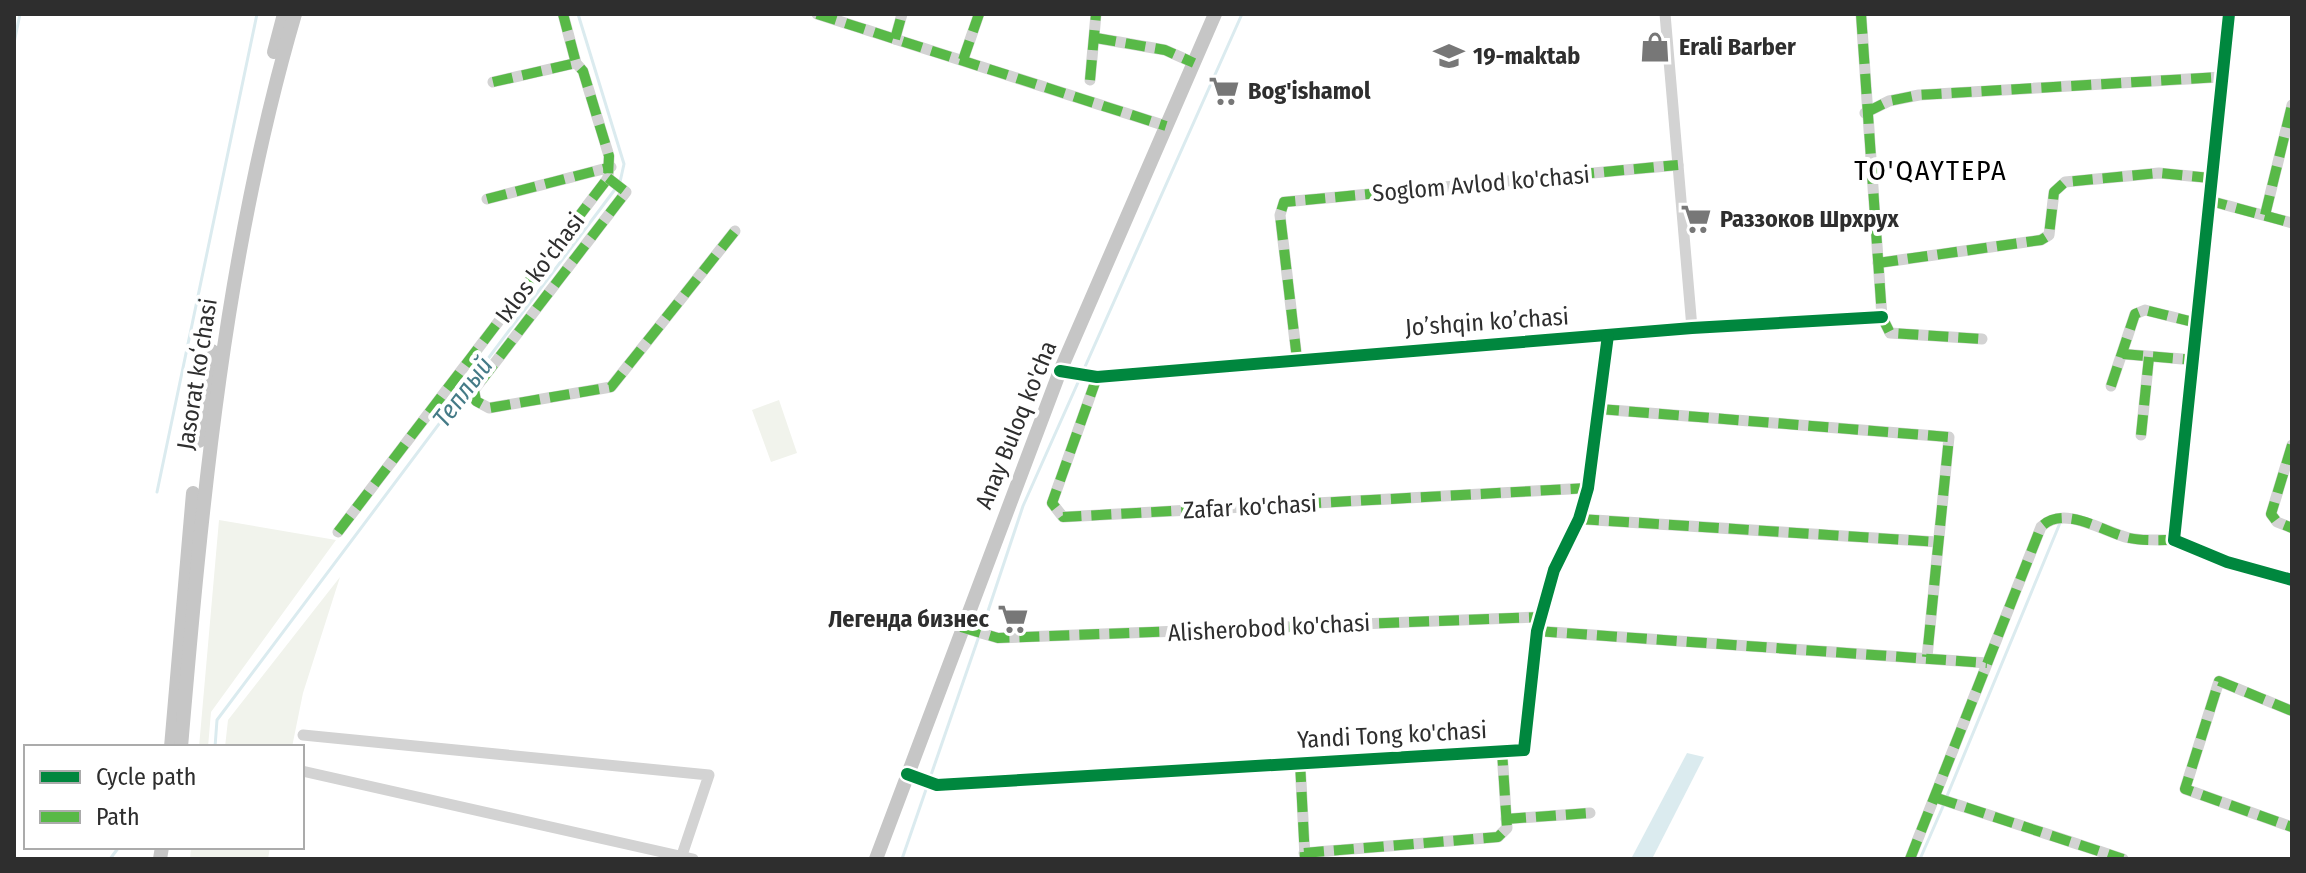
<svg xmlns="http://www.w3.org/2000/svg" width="2306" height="873" viewBox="0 0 2306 873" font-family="'Fira Sans Condensed',sans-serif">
<rect width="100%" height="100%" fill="#fff"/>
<g fill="#f1f3ec">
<polygon points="779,400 797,453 771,462 752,410"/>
<polygon points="219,520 336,540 211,712 208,747 199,747"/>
<polygon points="340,577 303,693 292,747 225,747 228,720"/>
<polygon points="191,847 270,847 268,859 190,859"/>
</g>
<polygon fill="#dbebef" points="1687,753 1704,757 1652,859 1631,859"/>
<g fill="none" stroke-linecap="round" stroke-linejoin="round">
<g stroke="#dbebef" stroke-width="3">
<polyline points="578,14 624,164 620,182"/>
<polyline points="14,43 20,14"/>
<polyline points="157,492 257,14"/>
<polyline points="982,629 1023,506 1242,14"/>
<polyline points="215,747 217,720 616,188"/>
<polyline points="1947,796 2060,523"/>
<polyline points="110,859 119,847"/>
<polyline points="902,859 979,636"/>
<polyline points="1920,859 1944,804"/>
</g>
<g stroke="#d3d3d3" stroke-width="11">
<polyline points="817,14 1166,126"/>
<polyline points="1665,14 1692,328"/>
<polyline points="1861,14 1882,317 1890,333 1982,339"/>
<polyline points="2229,14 2174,540 2227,562 2292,580"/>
<polyline points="1096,38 1165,50 1194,63"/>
<polyline points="895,39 902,14"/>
<polyline points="963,60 979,14"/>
<polyline points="1090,80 1096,14"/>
<polyline points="493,82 576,63"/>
<polyline points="1865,113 1889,101 1919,95 2221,77"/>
<polyline points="608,178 626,192 474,390 476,401 489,408 611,387 735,231"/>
<polyline points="487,199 611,167"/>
<polyline points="2207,200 2292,223"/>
<polyline points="2265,215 2292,105"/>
<polyline points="1878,263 2041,240 2049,235 2054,192 2065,182 2159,173 2210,178"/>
<polyline points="2123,354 2194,360"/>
<polyline points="1297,359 1280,215 1284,202 1678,165"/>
<polyline points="1060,371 1097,377 1692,328 1882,317"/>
<polyline points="1097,377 1052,503 1063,517 1588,488"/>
<polyline points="2111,386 2135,314 2145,310 2197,323"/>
<polyline points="1599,409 1949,437 1927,657"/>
<polyline points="2141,435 2149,357"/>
<polyline points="2292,445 2271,514 2277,522 2292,528"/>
<polyline points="1579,519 1938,542"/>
<polyline points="338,532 608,178 609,156 583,71 576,63 563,14"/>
<polyline points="961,627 998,638 1540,617"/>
<polyline points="1537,631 1987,663"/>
<polyline points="2292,711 2219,681 2185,789 2292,827"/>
<polyline points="303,735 709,775 682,855"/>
<polyline points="1300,762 1305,857"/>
<polyline points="302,771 693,859"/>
<polyline points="907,774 937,785 1524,750 1537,631 1554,570 1579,519 1588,488 1608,335"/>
<polyline points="1937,798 2123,859"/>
<polyline points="1506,819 1590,813"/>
<polyline points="1304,853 1498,837 1507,828 1502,751"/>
<path d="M1910,859l131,-332c23,-23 62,5 88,11 14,3 30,2 45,2"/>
</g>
<g stroke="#c6c6c6" stroke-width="14">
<polyline points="274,52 284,14"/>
<polyline points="199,441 212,351"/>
<polyline points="171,747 193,493"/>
<path d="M181,747c21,-247 44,-494 114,-733"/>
<polyline points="160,859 162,847"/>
<polyline points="876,859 1060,371 1215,14"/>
</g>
<g stroke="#58b947" stroke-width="10" stroke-dasharray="20 10" stroke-linecap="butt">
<polyline points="817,14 1166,126"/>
<polyline points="1861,14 1882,317 1890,333 1982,339"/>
<polyline points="1096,38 1165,50 1194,63"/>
<polyline points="895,39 902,14"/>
<polyline points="963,60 979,14"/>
<polyline points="1090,80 1096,14"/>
<polyline points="493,82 576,63"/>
<polyline points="1865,113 1889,101 1919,95 2221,77"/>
<polyline points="608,178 626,192 474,390 476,401 489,408 611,387 735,231"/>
<polyline points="487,199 611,167"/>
<polyline points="2207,200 2292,223"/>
<polyline points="2265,215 2292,105"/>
<polyline points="1878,263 2041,240 2049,235 2054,192 2065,182 2159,173 2210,178"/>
<polyline points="2123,354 2194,360"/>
<polyline points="1297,359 1280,215 1284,202 1678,165"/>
<polyline points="1097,377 1052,503 1063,517 1588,488"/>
<polyline points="2111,386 2135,314 2145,310 2197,323"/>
<polyline points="1599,409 1949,437 1927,657"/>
<polyline points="2141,435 2149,357"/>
<polyline points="2292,445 2271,514 2277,522 2292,528"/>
<polyline points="1579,519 1938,542"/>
<polyline points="338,532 608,178 609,156 583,71 576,63 563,14"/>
<polyline points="961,627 998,638 1540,617"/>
<polyline points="1537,631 1987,663"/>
<polyline points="2292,711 2219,681 2185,789 2292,827"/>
<polyline points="1300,762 1305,859"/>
<polyline points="1937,798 2123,859"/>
<polyline points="1506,819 1590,813"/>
<polyline points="1304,853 1498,837 1507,828 1502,751"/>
<path d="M1910,859l131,-332c23,-23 62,5 88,11 14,3 30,2 45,2"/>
</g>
<g stroke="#fff" stroke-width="17">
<g id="cycleway">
<polyline points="2229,14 2174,540 2227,562 2292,580"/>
<polyline points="1060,371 1097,377 1692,328 1882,317"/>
<polyline points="907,774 937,785 1524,750 1537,631 1554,570 1579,519 1588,488 1608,335"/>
</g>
</g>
<use href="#cycleway" stroke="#00873e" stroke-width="12"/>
</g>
<defs>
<g id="shop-bare" transform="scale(2.4)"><path d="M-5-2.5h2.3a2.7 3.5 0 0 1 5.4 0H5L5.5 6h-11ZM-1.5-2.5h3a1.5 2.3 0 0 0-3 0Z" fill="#777" stroke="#fff" stroke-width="2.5" paint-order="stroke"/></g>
<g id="school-bare" transform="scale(2.4)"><path d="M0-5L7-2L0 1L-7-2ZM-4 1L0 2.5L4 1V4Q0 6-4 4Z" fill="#777" stroke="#fff" stroke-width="2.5" paint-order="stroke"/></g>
<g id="supermarket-bare" transform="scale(2.4)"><path d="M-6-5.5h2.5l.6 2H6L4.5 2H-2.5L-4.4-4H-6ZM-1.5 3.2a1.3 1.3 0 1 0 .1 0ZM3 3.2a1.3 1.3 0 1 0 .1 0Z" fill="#777" stroke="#fff" stroke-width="2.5" paint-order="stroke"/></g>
</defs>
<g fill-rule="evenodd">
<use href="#shop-bare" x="1655" y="47"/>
<use href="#school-bare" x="1449" y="56"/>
<use href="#supermarket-bare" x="1224" y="91"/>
<use href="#supermarket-bare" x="1696" y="219"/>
<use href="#supermarket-bare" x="1013" y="619"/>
</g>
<g text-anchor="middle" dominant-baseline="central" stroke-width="8" stroke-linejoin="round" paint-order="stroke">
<g font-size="24" font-weight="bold" fill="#2e2e2e" stroke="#fff" text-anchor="start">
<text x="1679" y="47">Erali Barber</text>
<text x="1473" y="56">19-maktab</text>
<text x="1248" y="91">Bog'ishamol</text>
<text x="1720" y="219">Раззоков Шрхрух</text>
<text x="989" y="619" text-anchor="end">Легенда бизнес</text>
</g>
<g font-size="24" fill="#2e2e2e" stroke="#fff">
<text transform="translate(1481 184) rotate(-5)">Soglom Avlod ko'chasi</text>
<text transform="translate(540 268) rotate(-53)">Ixlos ko'chasi</text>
<text transform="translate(1487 322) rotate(-4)">Joʼshqin koʼchasi</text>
<text transform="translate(197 374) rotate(-81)">Jasorat koʻchasi</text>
<text transform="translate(1016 425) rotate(-68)">Anay Buloq ko'cha</text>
<text transform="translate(1250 507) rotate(-3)">Zafar ko'chasi</text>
<text transform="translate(1269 628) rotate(-3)">Alisherobod ko'chasi</text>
<text transform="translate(1392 735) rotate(-3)">Yandi Tong ko'chasi</text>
</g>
<g font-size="26" font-style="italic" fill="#457b87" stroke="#fff">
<text transform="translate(463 392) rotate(-53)">Теплый</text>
</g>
<g font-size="28" letter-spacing="2" fill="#000" stroke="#fff">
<text x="1931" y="170">TO'QAYTEPA</text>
</g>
</g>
<rect width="2306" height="873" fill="none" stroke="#2e2e2e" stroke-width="32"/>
<rect x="24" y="745" width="280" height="104" fill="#ffffff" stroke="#ababab" stroke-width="2"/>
<rect x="40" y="771" width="40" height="12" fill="#00873e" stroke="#ababab" stroke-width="2"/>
<text x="96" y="785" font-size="24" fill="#2e2e2e">Cycle path</text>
<rect x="40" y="811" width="40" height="12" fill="#58b947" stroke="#ababab" stroke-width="2"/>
<text x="96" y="825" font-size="24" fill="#2e2e2e">Path</text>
</svg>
